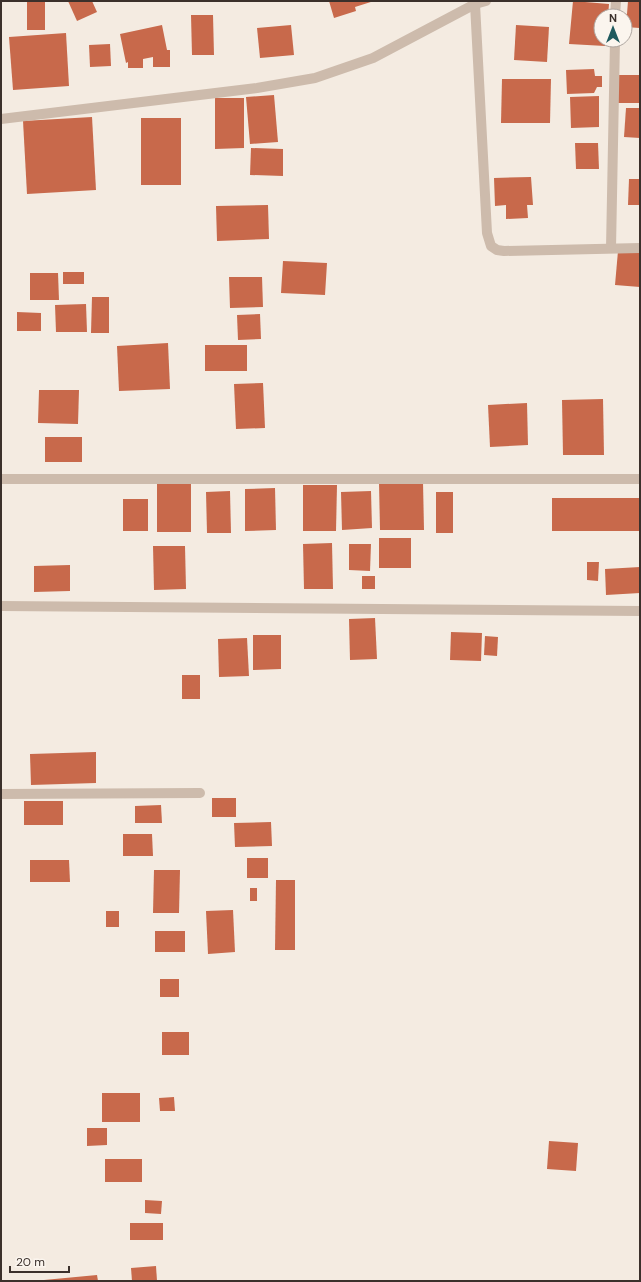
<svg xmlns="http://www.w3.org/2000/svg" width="641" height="1282" viewBox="0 0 641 1282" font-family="'DM Sans',sans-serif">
<rect width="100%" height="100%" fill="#f4ebe1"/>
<g fill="#c8694b">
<rect x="27" y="1" width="18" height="29"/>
<polygon points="68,1 92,1 97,12 77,21"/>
<polygon points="329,1 374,1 355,7 356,11 334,18"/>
<polygon points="573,1 609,4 608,16 601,16 601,40 606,40 605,46 569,44"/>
<polygon points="628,1 640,1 640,28 625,27 625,16 620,16 620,13 627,14"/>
<polygon points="191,15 213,15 214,55 192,55"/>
<polygon points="162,25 167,50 170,50 170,67 153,67 153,57 143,59 143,68 128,68 128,62 126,63 120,34"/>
<polygon points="291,25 294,55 260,58 257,28"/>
<polygon points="516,25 549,27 547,62 514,60"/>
<polygon points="66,33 69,86 13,90 9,37"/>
<polygon points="110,44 111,66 90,67 89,45"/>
<polygon points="594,69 595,76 602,76 602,87 597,87 594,93 567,94 566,70"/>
<rect x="618" y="75" width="22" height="28"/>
<polygon points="502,79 551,79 550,123 501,123"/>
<polygon points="274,95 278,142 250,144 246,97"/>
<polygon points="599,96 599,127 571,128 570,97"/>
<polygon points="215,98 244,98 244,148 215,149"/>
<polygon points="626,108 640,108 640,138 624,137"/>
<polygon points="92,117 96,190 27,194 23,121"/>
<rect x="141" y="118" width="40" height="67"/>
<polygon points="575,143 598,143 599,169 576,169"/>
<polygon points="251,148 283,149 283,176 250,175"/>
<polygon points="531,177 533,205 527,205 528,218 506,219 506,205 495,206 494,178"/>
<polygon points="629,179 640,179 640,205 628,205"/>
<polygon points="268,205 269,239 217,241 216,206"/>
<polygon points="618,251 640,253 640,287 615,285"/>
<polygon points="283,261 327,263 325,295 281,293"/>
<rect x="63" y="272" width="21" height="12"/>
<polygon points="30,273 58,273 59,300 30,300"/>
<polygon points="229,277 262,277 263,307 230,308"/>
<polygon points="92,297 109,297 109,333 91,333"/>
<polygon points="86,304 87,332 56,332 55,305"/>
<polygon points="17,312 41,313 41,331 17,331"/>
<polygon points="260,314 261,339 238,340 237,315"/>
<polygon points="168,343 170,389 119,391 117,346"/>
<rect x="205" y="345" width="42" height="26"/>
<polygon points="263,383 265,428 236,429 234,384"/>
<polygon points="39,390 79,390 78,424 38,423"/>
<polygon points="603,399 604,455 563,455 562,400"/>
<polygon points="527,403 528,445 490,447 488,405"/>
<rect x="45" y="437" width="37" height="25"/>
<polygon points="423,482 424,530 380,530 379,483"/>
<rect x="157" y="484" width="34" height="48"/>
<polygon points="303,485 337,485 336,531 303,531"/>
<polygon points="275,488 276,530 245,531 245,489"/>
<polygon points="230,491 231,533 207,533 206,492"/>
<polygon points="371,491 372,528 342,530 341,492"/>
<rect x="436" y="492" width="17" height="41"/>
<rect x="552" y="498" width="88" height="33"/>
<rect x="123" y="499" width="25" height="32"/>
<rect x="379" y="538" width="32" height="30"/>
<polygon points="332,543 333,589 304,589 303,544"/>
<polygon points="349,544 371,544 370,571 349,570"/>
<polygon points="153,546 185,546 186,589 154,590"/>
<polygon points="587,562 599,562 598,581 587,580"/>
<polygon points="70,565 70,591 34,592 34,566"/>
<polygon points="640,567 640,593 606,595 605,569"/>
<rect x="362" y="576" width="13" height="13"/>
<polygon points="375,618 377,659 350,660 349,619"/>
<polygon points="451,632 482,633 481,661 450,660"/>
<polygon points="253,635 281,635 281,669 253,670"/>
<polygon points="485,636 498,637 497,656 484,655"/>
<polygon points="247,638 249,676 219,677 218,639"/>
<rect x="182" y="675" width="18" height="24"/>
<polygon points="96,752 96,783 31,785 30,754"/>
<rect x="212" y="798" width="24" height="19"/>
<rect x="24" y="801" width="39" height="24"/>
<polygon points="161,805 162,823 135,823 135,806"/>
<polygon points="271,822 272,846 235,847 234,823"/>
<polygon points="123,834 152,834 153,856 123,856"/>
<rect x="247" y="858" width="21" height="20"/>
<polygon points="30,860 69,860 70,882 30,882"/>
<polygon points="154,870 180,870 179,913 153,913"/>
<polygon points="276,880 295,880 295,950 275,950"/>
<rect x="250" y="888" width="7" height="13"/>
<polygon points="233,910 235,952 208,954 206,911"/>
<rect x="106" y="911" width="13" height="16"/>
<rect x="155" y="931" width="30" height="21"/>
<rect x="160" y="979" width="19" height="18"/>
<rect x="162" y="1032" width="27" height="23"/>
<rect x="102" y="1093" width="38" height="29"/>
<polygon points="174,1097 175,1111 160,1111 159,1098"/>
<polygon points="87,1128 107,1128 107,1145 87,1146"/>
<polygon points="549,1141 578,1143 576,1171 547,1169"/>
<rect x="105" y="1159" width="37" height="23"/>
<polygon points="145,1200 162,1201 161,1214 145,1213"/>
<rect x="130" y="1223" width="33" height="17"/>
<polygon points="156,1266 157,1281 132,1281 131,1268"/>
<polygon points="97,1275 98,1281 44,1281 44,1280"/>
</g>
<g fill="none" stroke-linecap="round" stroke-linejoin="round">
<g stroke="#cdbbac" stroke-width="10">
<polyline points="475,4 487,233 491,246 497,250 504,251 640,248"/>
<polyline points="615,16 616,1"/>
<polyline points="1,119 257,88 315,78 373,58 475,4 486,1"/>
<polyline points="611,248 615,40"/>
<polyline points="1,479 640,479"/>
<polyline points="1,606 640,611"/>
<polyline points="1,794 200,793"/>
</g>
</g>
<rect width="641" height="1282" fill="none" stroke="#3b302b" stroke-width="4"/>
<g transform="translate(613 28)"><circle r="19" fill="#fbf5ee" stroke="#aea6a0"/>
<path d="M0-3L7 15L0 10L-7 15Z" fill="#1f5a5e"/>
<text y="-6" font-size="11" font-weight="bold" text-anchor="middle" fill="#3b302b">N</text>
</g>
<path d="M10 1266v6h59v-6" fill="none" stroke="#3b302b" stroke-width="2"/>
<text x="16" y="1266" font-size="12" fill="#3b302b" stroke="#fbf5ee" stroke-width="3" paint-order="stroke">20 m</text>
</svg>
